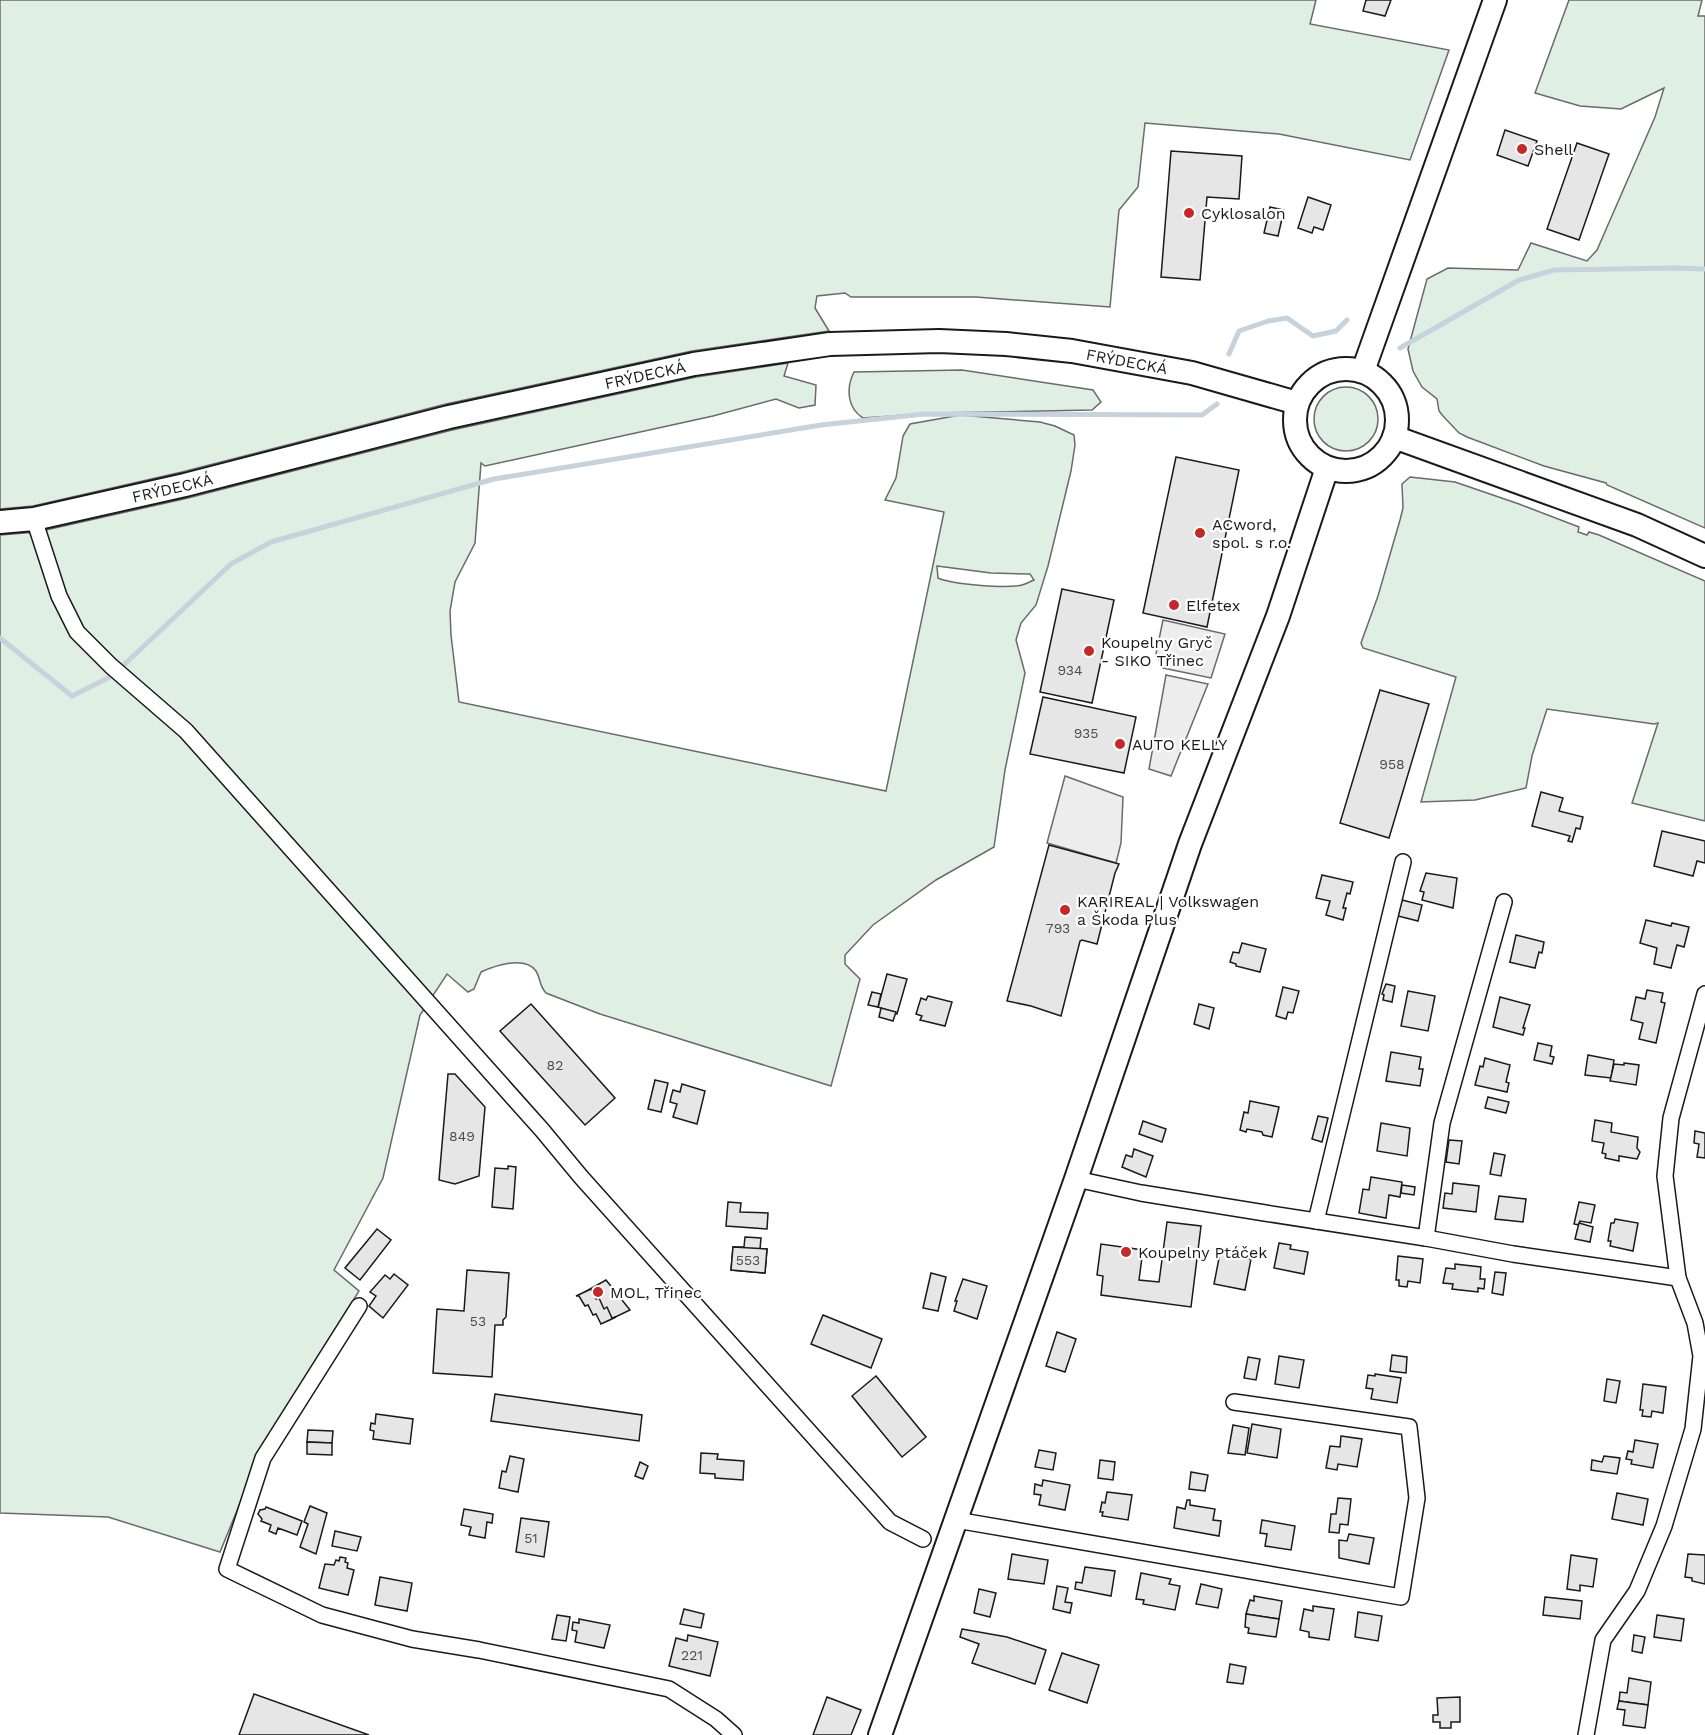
<svg xmlns="http://www.w3.org/2000/svg" width="1705" height="1735" viewBox="0 0 1705 1735" font-family="'Work Sans',sans-serif">
<rect width="100%" height="100%" fill="#fff"/>
<g fill="#e0efe3" stroke="#6a6a6a" stroke-width="1.5" fill-rule="evenodd">
<polygon points="0,0 1316,0 1310,24 1449,50 1410,160 1279,134 1145,123 1138,187 1119,210 1110,307 976,297 851,297 845,293 817,296 815,308 829,331 692,351 446,404 182,472 33,506 0,509"/>
<polygon points="1569,0 1702,0 1698,16 1705,16 1705,528 1607,485 1606,483 1544,466 1467,437 1459,433 1443,416 1439,411 1437,399 1422,387 1413,371 1408,349 1427,279 1448,268 1518,270 1531,243 1587,261 1597,250 1655,117 1664,88 1621,109 1580,106 1535,93"/>
<path d="M788,363l-4,13 32,9 -1,20 -16,3 -23,-9 -63,17 -228,50 -4,-3 -6,80 -20,39 -5,29 1,24 8,67 427,89 58,-279 -59,-12 11,-22 7,-42 7,-12 50,-9 80,7 15,4 19,9 1,10 -4,26 -23,95 -12,39 -15,18 -5,17 9,33 -20,97 -11,77 -58,33 -63,45 -28,30v9l15,15 -29,107 -231,-72 -54,-21c-7,-7 -5,-14 -10,-22 -11,-16 -42,-5 -55,1l-7,17 -6,3 -21,-18 -27,41 -37,163 -49,92 25,21 -93,149 -46,112 -112,-35 -108,-4v-978l37,-3 151,-34 264,-68 244,-53zM937,566l54,7 39,1 4,6c-3,1 -6,3 -9,4 -14,6 -74,0 -87,-6z"/>
<path d="M962,370l131,20 8,12 -9,8 -158,3 -71,5c-16,-10 -17,-30 -9,-46z"/>
<circle cx="1346" cy="419" r="32"/>
<polygon points="1410,477 1455,482 1519,504 1579,527 1578,532 1587,535 1589,532 1599,535 1705,581 1705,821 1632,803 1658,723 1654,724 1547,709 1532,756 1526,788 1475,800 1421,802 1456,677 1363,648 1361,643 1378,596 1400,520 1403,508 1402,484"/>
</g>
<g fill="#ededed" stroke="#6a6a6a" stroke-width="1.5">
<polygon points="1163,620 1225,634 1211,678 1163,668 1156,654"/>
<polygon points="1166,675 1208,684 1171,776 1149,769"/>
<polygon points="1065,776 1123,797 1121,843 1116,863 1047,843"/>
</g>
<g fill="none" stroke-linecap="round" stroke-linejoin="round">
<g stroke="#c6d2dc" stroke-width="5">
<polyline points="1400,348 1519,280 1554,270 1677,268 1705,269"/>
<polyline points="1229,354 1239,331 1268,321 1287,318 1313,336 1336,331 1347,320"/>
<polyline points="0,638 72,696 112,676 231,564 271,542 494,479 821,425 924,414 1202,415 1217,404"/>
</g>
</g>
<g fill="#e6e6e6" stroke="#1a1a1a" stroke-width="1.5">
<polygon points="1366,0 1391,0 1385,16 1363,11"/>
<polygon points="1505,130 1537,141 1528,166 1497,155"/>
<polygon points="1577,143 1609,154 1579,240 1547,229"/>
<polygon points="1171,151 1242,156 1239,199 1207,197 1200,280 1161,277"/>
<polygon points="1308,197 1331,205 1323,230 1314,227 1312,233 1298,228"/>
<polygon points="1270,207 1284,210 1278,236 1264,233"/>
<polygon points="1176,457 1239,470 1207,627 1143,613"/>
<polygon points="1062,589 1114,600 1092,703 1040,692"/>
<polygon points="1380,690 1429,704 1389,838 1340,823"/>
<polygon points="1043,697 1136,717 1124,773 1030,754"/>
<polygon points="1541,792 1563,798 1559,811 1583,817 1580,829 1576,828 1572,842 1568,841 1570,836 1532,826"/>
<polygon points="1662,831 1705,841 1705,863 1697,861 1693,876 1654,866"/>
<polygon points="1049,845 1119,864 1115,873 1097,944 1082,940 1080,941 1061,1016 1031,1006 1007,1001"/>
<polygon points="1426,873 1457,878 1453,908 1422,900 1424,892 1420,891"/>
<polygon points="1322,875 1353,882 1350,894 1347,893 1343,908 1346,908 1343,920 1326,915 1330,901 1316,898"/>
<polygon points="1402,900 1422,905 1418,921 1398,916"/>
<polygon points="1646,920 1671,926 1672,923 1689,927 1684,947 1677,945 1671,968 1654,964 1657,948 1640,943"/>
<polygon points="1516,935 1544,942 1542,953 1539,952 1535,968 1509,962 1510,962"/>
<polygon points="1242,943 1266,949 1260,972 1236,966 1236,964 1230,962 1233,952 1239,953"/>
<polygon points="887,974 907,979 897,1014 878,1007"/>
<polygon points="1386,984 1395,986 1392,1002 1383,1000 1384,995 1382,994"/>
<polygon points="1283,987 1299,991 1293,1013 1288,1012 1286,1019 1276,1016"/>
<polygon points="1647,990 1663,993 1661,1002 1665,1003 1656,1043 1639,1039 1643,1023 1631,1020 1636,997 1645,999"/>
<polygon points="1408,991 1435,996 1428,1031 1401,1026"/>
<polygon points="872,992 881,994 878,1007 868,1005"/>
<polygon points="928,996 952,1002 945,1026 920,1020 922,1016 916,1014 921,998 926,1000"/>
<polygon points="1500,997 1530,1005 1523,1028 1525,1028 1523,1035 1493,1027"/>
<polygon points="531,1004 615,1098 585,1125 500,1031"/>
<polygon points="1199,1004 1214,1008 1209,1029 1194,1024"/>
<polygon points="881,1008 896,1012 893,1021 879,1017"/>
<polygon points="1538,1043 1552,1046 1550,1056 1554,1057 1552,1064 1534,1060"/>
<polygon points="1391,1052 1421,1057 1419,1069 1423,1069 1420,1086 1386,1081"/>
<polygon points="1588,1055 1614,1060 1611,1078 1585,1075"/>
<polygon points="1485,1058 1510,1065 1506,1082 1509,1083 1507,1092 1475,1085 1480,1066 1483,1067"/>
<polygon points="1624,1063 1639,1065 1636,1085 1610,1081 1614,1064 1624,1065"/>
<polygon points="448,1074 455,1074 485,1107 479,1176 455,1184 439,1180"/>
<polygon points="655,1080 668,1083 661,1112 648,1109"/>
<polygon points="682,1084 705,1091 697,1124 673,1117 677,1104 670,1102 671,1097 673,1090 680,1092"/>
<polygon points="1488,1097 1509,1102 1506,1113 1485,1108"/>
<polygon points="1250,1101 1279,1107 1272,1137 1263,1135 1262,1132 1247,1129 1246,1132 1240,1130 1244,1112 1248,1113"/>
<polygon points="1318,1116 1328,1118 1322,1142 1312,1139"/>
<polygon points="1595,1120 1612,1123 1611,1132 1638,1137 1637,1148 1640,1152 1637,1159 1619,1156 1619,1161 1605,1158 1606,1154 1602,1153 1604,1143 1592,1141"/>
<polygon points="1143,1121 1166,1129 1162,1142 1139,1134"/>
<polygon points="1381,1123 1410,1128 1407,1156 1377,1151"/>
<polygon points="1695,1131 1705,1133 1705,1158 1697,1157 1699,1144 1694,1143"/>
<polygon points="1449,1140 1462,1141 1459,1164 1446,1162"/>
<polygon points="1134,1149 1153,1156 1146,1177 1122,1167 1126,1155 1132,1157"/>
<polygon points="1494,1153 1505,1155 1501,1176 1490,1174"/>
<polygon points="508,1166 516,1167 513,1209 492,1207 495,1168 508,1169"/>
<polygon points="1371,1177 1402,1182 1400,1197 1389,1195 1386,1218 1359,1213 1363,1189 1369,1190"/>
<polygon points="1453,1183 1479,1186 1476,1212 1443,1208 1445,1193 1452,1194"/>
<polygon points="1402,1185 1415,1187 1414,1195 1401,1193"/>
<polygon points="1499,1196 1526,1199 1523,1222 1495,1219"/>
<polygon points="728,1202 741,1203 740,1212 768,1213 767,1229 726,1226"/>
<polygon points="1579,1202 1595,1205 1591,1223 1580,1221 1579,1225 1574,1224"/>
<polygon points="1615,1219 1638,1223 1633,1251 1610,1246 1611,1241 1608,1241 1611,1223 1614,1223"/>
<polygon points="1167,1222 1201,1226 1191,1307 1101,1295 1103,1276 1097,1275 1101,1244 1143,1250 1139,1280 1159,1282"/>
<polygon points="1579,1223 1593,1227 1590,1242 1575,1239"/>
<polygon points="377,1229 391,1240 360,1280 345,1268"/>
<polygon points="745,1237 761,1238 760,1249 767,1249 765,1273 731,1270 733,1247 744,1247"/>
<polygon points="1279,1243 1291,1245 1290,1249 1308,1252 1304,1274 1274,1268"/>
<polygon points="733,1247 767,1249 765,1273 731,1270"/>
<polygon points="1220,1253 1251,1259 1245,1290 1214,1284"/>
<polygon points="1398,1256 1423,1259 1420,1283 1408,1281 1407,1287 1399,1286 1399,1280 1396,1280"/>
<polygon points="1455,1264 1481,1267 1480,1279 1485,1279 1484,1289 1478,1288 1478,1292 1452,1289 1453,1284 1443,1283 1446,1268 1455,1269"/>
<polygon points="467,1270 509,1273 506,1317 503,1320 503,1325 495,1325 492,1377 433,1373 437,1309 464,1311"/>
<polygon points="1495,1272 1506,1273 1503,1295 1492,1293"/>
<polygon points="931,1273 946,1277 938,1311 923,1308"/>
<polygon points="394,1274 408,1285 383,1318 369,1306 376,1296 370,1292 385,1275 390,1279"/>
<polygon points="963,1279 987,1286 977,1319 954,1311 957,1301 955,1301"/>
<polygon points="606,1280 630,1310 607,1321 583,1293"/>
<polygon points="591,1289 596,1299 599,1298 604,1309 607,1307 612,1318 616,1317 601,1324 596,1314 593,1315 588,1305 585,1306 579,1296 576,1296"/>
<polygon points="823,1315 882,1339 871,1368 811,1344"/>
<polygon points="1057,1332 1076,1339 1065,1372 1046,1366"/>
<polygon points="1392,1355 1407,1357 1406,1373 1390,1371"/>
<polygon points="1279,1356 1304,1360 1299,1388 1275,1384"/>
<polygon points="1248,1357 1260,1359 1256,1380 1244,1378"/>
<polygon points="1375,1374 1401,1378 1397,1403 1371,1399 1373,1389 1366,1388 1368,1375 1375,1376"/>
<polygon points="876,1376 926,1437 902,1457 852,1396"/>
<polygon points="1607,1379 1620,1381 1616,1403 1604,1401"/>
<polygon points="1643,1384 1666,1387 1663,1413 1652,1411 1651,1417 1642,1416 1643,1410 1640,1410"/>
<polygon points="495,1394 642,1415 639,1441 491,1421"/>
<polygon points="376,1414 413,1419 410,1444 373,1439 374,1431 370,1430 371,1423 375,1424"/>
<polygon points="1252,1424 1281,1429 1277,1458 1247,1453"/>
<polygon points="1233,1425 1249,1428 1245,1455 1228,1453"/>
<polygon points="308,1430 333,1431 332,1443 307,1442"/>
<polygon points="1341,1436 1362,1439 1357,1467 1338,1464 1337,1470 1326,1468 1330,1446 1340,1447"/>
<polygon points="1635,1440 1658,1444 1653,1468 1631,1464 1632,1460 1626,1459 1628,1451 1633,1452"/>
<polygon points="307,1442 332,1443 332,1455 307,1454"/>
<polygon points="1039,1450 1056,1453 1053,1470 1035,1467"/>
<polygon points="701,1453 718,1454 717,1459 744,1461 743,1480 715,1478 715,1474 700,1473"/>
<polygon points="510,1456 524,1459 518,1492 499,1488 502,1471 506,1472"/>
<polygon points="1604,1456 1620,1458 1617,1474 1591,1470 1592,1460 1602,1462"/>
<polygon points="1100,1460 1115,1462 1113,1480 1098,1478"/>
<polygon points="640,1462 648,1466 643,1479 635,1476"/>
<polygon points="1191,1472 1208,1475 1205,1491 1189,1489"/>
<polygon points="1043,1480 1070,1485 1065,1510 1039,1505 1041,1495 1034,1494 1035,1484 1042,1486"/>
<polygon points="1107,1492 1132,1495 1128,1520 1102,1516 1103,1512 1100,1512 1102,1502 1105,1503"/>
<polygon points="1617,1493 1648,1499 1643,1525 1612,1519"/>
<polygon points="1338,1498 1351,1499 1348,1525 1340,1524 1339,1533 1329,1532 1331,1514 1336,1514"/>
<polygon points="1187,1500 1190,1500 1190,1505 1215,1509 1213,1520 1221,1521 1219,1536 1174,1528 1177,1507 1185,1509"/>
<polygon points="310,1506 327,1513 316,1554 300,1547 308,1524 304,1522"/>
<polygon points="266,1507 302,1521 297,1535 278,1528 276,1534 269,1531 271,1525 261,1521 262,1519 258,1514 260,1510 265,1509"/>
<polygon points="464,1509 493,1514 492,1523 487,1522 485,1538 469,1535 471,1527 461,1525"/>
<polygon points="521,1518 549,1522 544,1557 516,1552"/>
<polygon points="1262,1520 1295,1526 1291,1550 1265,1546 1267,1534 1260,1533"/>
<polygon points="335,1531 361,1537 357,1551 332,1546"/>
<polygon points="1349,1534 1374,1538 1369,1564 1339,1558 1339,1540 1347,1541"/>
<polygon points="1012,1554 1048,1560 1044,1584 1008,1579"/>
<polygon points="1688,1554 1705,1555 1705,1584 1692,1581 1692,1578 1685,1577"/>
<polygon points="1571,1555 1597,1559 1593,1587 1580,1585 1580,1591 1567,1589"/>
<polygon points="340,1557 346,1558 345,1562 348,1563 347,1568 354,1570 348,1595 319,1588 325,1564 334,1565 336,1560 339,1561"/>
<polygon points="1085,1567 1115,1571 1111,1596 1075,1589 1076,1582 1082,1583"/>
<polygon points="1141,1573 1171,1579 1169,1584 1180,1586 1175,1610 1143,1604 1144,1600 1136,1599"/>
<polygon points="380,1577 412,1583 407,1611 375,1605"/>
<polygon points="1201,1584 1222,1589 1218,1608 1196,1604"/>
<polygon points="1057,1586 1068,1588 1065,1602 1072,1603 1070,1613 1053,1609"/>
<polygon points="979,1589 996,1593 990,1617 974,1613"/>
<polygon points="1254,1596 1282,1601 1279,1619 1246,1614 1250,1600 1254,1601"/>
<polygon points="1545,1597 1582,1601 1580,1619 1543,1615"/>
<polygon points="1313,1606 1334,1609 1329,1640 1309,1637 1309,1632 1300,1630 1304,1609 1313,1611"/>
<polygon points="684,1609 704,1614 701,1628 680,1624"/>
<polygon points="1358,1612 1382,1616 1378,1641 1355,1637"/>
<polygon points="1246,1614 1279,1619 1276,1637 1248,1633 1249,1628 1245,1627"/>
<polygon points="557,1615 570,1617 566,1641 552,1639"/>
<polygon points="1657,1615 1684,1619 1681,1641 1654,1637"/>
<polygon points="579,1619 610,1625 604,1648 575,1642 577,1631 572,1630 573,1622 579,1623"/>
<polygon points="962,1629 1007,1637 1046,1650 1035,1684 972,1663 979,1644 960,1637"/>
<polygon points="688,1635 718,1642 710,1676 669,1666 676,1638 687,1641"/>
<polygon points="1634,1635 1645,1637 1642,1653 1632,1651"/>
<polygon points="1062,1653 1099,1665 1087,1703 1049,1690"/>
<polygon points="1230,1664 1246,1667 1243,1684 1227,1682"/>
<polygon points="1629,1678 1651,1682 1648,1705 1619,1701 1620,1692 1627,1693"/>
<polygon points="254,1694 369,1735 239,1735"/>
<polygon points="827,1697 861,1710 851,1735 813,1735"/>
<polygon points="1460,1697 1460,1722 1451,1722 1451,1728 1440,1728 1440,1722 1433,1722 1433,1715 1438,1715 1437,1698"/>
<polygon points="1619,1701 1648,1705 1645,1728 1623,1725 1625,1710 1617,1709"/>
</g>
<g fill="none" stroke-linecap="round" stroke-linejoin="round">
<g stroke="#1a1a1a" stroke-width="18">
<g id="street">
<polyline points="34,519 59,596 77,632 111,666 186,731 542,1130 581,1177 890,1522 923,1539"/>
<polyline points="1076,1179 1141,1193 1265,1213 1426,1238 1513,1254 1678,1278"/>
<polyline points="1316,1221 1403,862"/>
<polyline points="1426,1238 1442,1123 1504,902"/>
<polyline points="359,1306 263,1458 227,1569 322,1615 412,1639 479,1650 669,1689 716,1719 734,1735"/>
<polyline points="956,1520 1401,1597 1417,1498 1409,1427 1234,1402"/>
<polyline points="1586,1735 1603,1640 1637,1591 1664,1526 1693,1429 1701,1356 1695,1323 1678,1278 1665,1176 1671,1118 1705,994"/>
</g>
</g>
<g stroke="#1a1a1a" stroke-width="26">
<g id="secondary">
<circle cx="1346" cy="420" r="51"/>
<polyline points="1363,371 1495,0"/>
<polyline points="1394,437 1637,525 1705,556"/>
<path id="s1" d="M0,522l34,-3 151,-34 264,-68 245,-53 136,-20 109,-3 67,3 66,7 120,22 105,30"/>
<polyline points="880,1735 1076,1179 1190,844 1278,616 1327,468"/>
</g>
</g>
<use href="#street" stroke="#fff" stroke-width="15"/>
<use href="#secondary" stroke="#fff" stroke-width="22"/>
</g>
<g fill="#c62828" stroke="#fff" stroke-width="2">
<circle cx="1522" cy="149" r="6"/>
<circle cx="1189" cy="213" r="6"/>
<circle cx="1200" cy="533" r="6"/>
<circle cx="1174" cy="605" r="6"/>
<circle cx="1089" cy="651" r="6"/>
<circle cx="1120" cy="744" r="6"/>
<circle cx="1065" cy="910" r="6"/>
<circle cx="1126" cy="1252" r="6"/>
<circle cx="598" cy="1292" r="6"/>
</g>
<g text-anchor="middle" dominant-baseline="central" stroke-width="4.5" stroke-linejoin="round" paint-order="stroke">
<g font-size="14" fill="#4d4d4d">
<text x="1070" y="670">934</text>
<text x="1086" y="733">935</text>
<text x="1392" y="764">958</text>
<text x="1058" y="928">793</text>
<text x="555" y="1065">82</text>
<text x="462" y="1136">849</text>
<text x="748" y="1260">553</text>
<text x="478" y="1321">53</text>
<text x="531" y="1538">51</text>
<text x="692" y="1655">221</text>
</g>
<g font-size="16" fill="#1a1a1a" stroke="#fff" text-anchor="start">
<text x="1534" y="149">Shell</text>
<text x="1201" y="213">Cyklosalon</text>
<text x="1212" y="524">ACword,<tspan x="1212" dy="18">spol. s r.o.</tspan></text>
<text x="1186" y="605">Elfetex</text>
<text x="1101" y="642">Koupelny Gryč<tspan x="1101" dy="18">- SIKO Třinec</tspan></text>
<text x="1132" y="744">AUTO KELLY</text>
<text x="1077" y="901">KARIREAL | Volkswagen<tspan x="1077" dy="18">a Škoda Plus</tspan></text>
<text x="1138" y="1252">Koupelny Ptáček</text>
<text x="610" y="1292">MOL, Třinec</text>
</g>
<g font-size="16" fill="#1a1a1a" stroke="#fff">
<text stroke="none"><textPath href="#s1" startOffset="1148">FRÝDECKÁ</textPath></text>
<text stroke="none"><textPath href="#s1" startOffset="662">FRÝDECKÁ</textPath></text>
<text stroke="none"><textPath href="#s1" startOffset="176">FRÝDECKÁ</textPath></text>
</g>
</g>
</svg>
